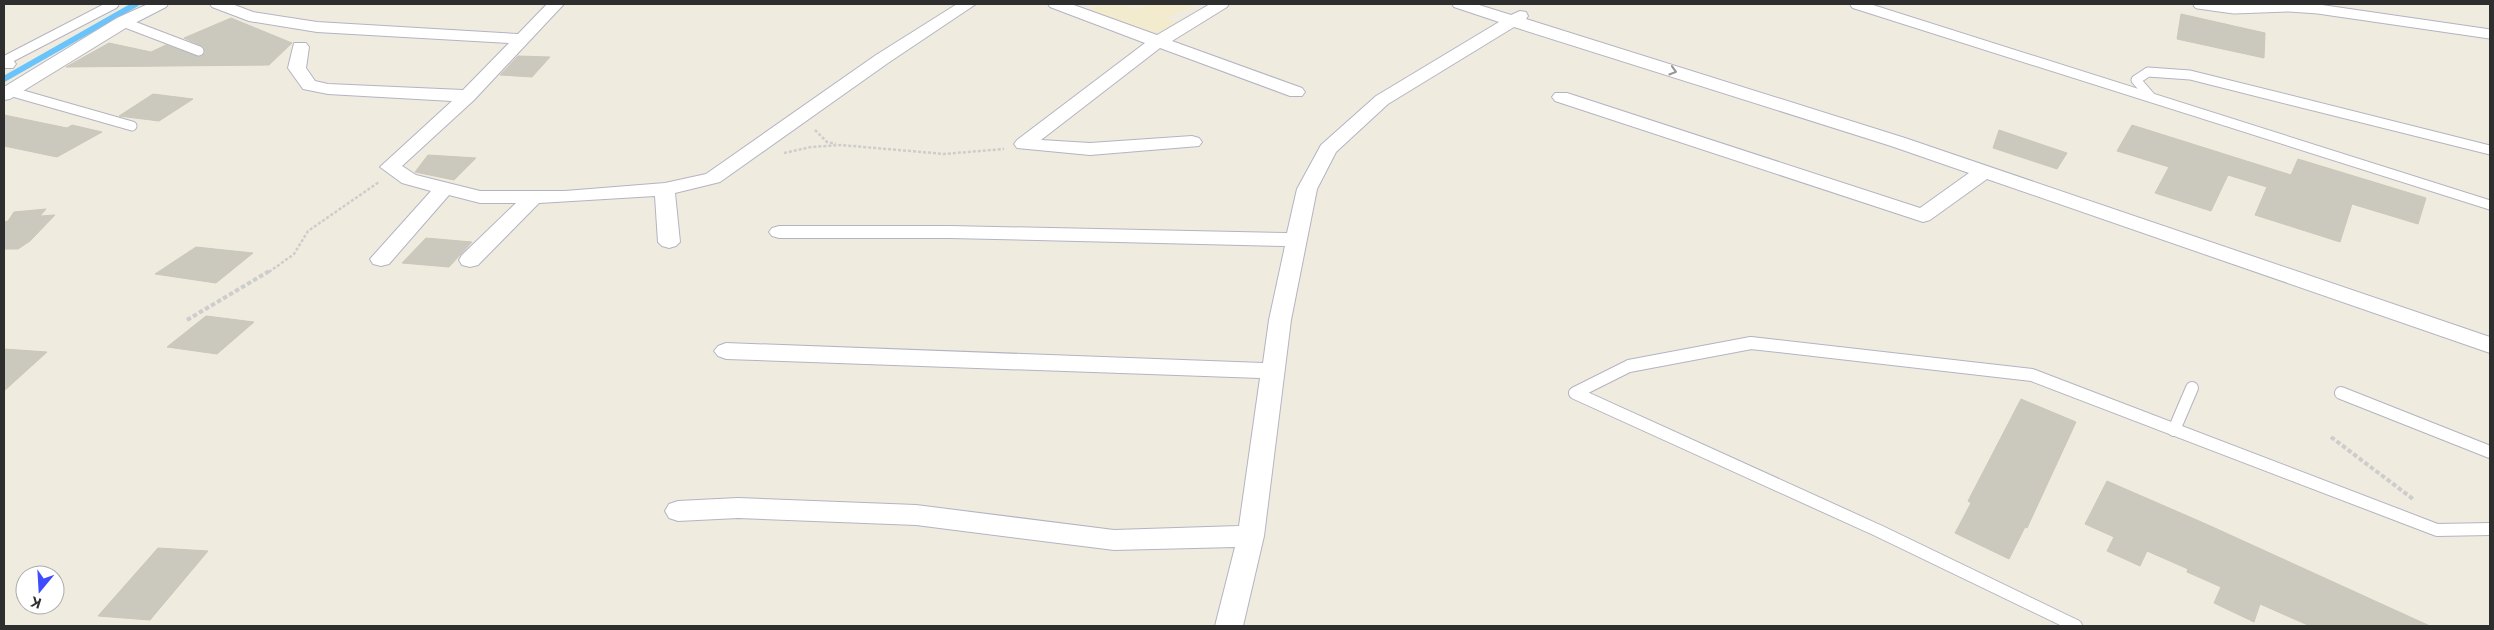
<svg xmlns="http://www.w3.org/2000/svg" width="2494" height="630" viewBox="0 0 2494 630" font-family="Inter,sans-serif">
<rect width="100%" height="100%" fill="#f0ebdf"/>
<polygon fill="#f3ebce" points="1098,4 1122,4 1137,9 1146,4 1197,4 1166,18 1183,25 1163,38 1086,11"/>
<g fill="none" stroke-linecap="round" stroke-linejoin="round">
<polyline stroke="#69c4fc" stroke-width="6" points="4,79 136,4"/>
</g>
<g fill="#cbc9be" stroke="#ccc8b8">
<polygon points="2181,14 2265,33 2264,58 2177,39"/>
<polygon points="231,18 292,43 269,65 66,67 109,43 151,52 166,45 201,57 205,53 204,47 184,38"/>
<polygon points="518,56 550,57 532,77 500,75"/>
<polygon points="153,94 193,99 159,121 119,116"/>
<polygon points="4,115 67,128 72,125 102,132 57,157 4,146"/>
<polygon points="2132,125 2291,175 2298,159 2426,198 2418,224 2352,204 2340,242 2255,215 2267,187 2228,175 2211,211 2155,193 2169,167 2117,151"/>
<polygon points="1999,130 2067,153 2057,169 1993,148"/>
<polygon points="428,155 476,158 454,180 415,172"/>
<polygon points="46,209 40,216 55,215 30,241 18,249 4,249 4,222 8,221 14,212"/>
<polygon points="426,238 472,242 449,267 402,263"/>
<polygon points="196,247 253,253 216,283 155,274"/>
<polygon points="206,316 254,322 217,354 167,347"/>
<polygon points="4,349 47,352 4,391"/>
<polygon points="2021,399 2076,422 2027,528 2025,527 2009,559 1955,533 1971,503 1968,501"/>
<polygon points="2107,481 2206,524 2430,626 2310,626 2260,604 2254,622 2214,603 2221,587 2187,572 2188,569 2147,551 2140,566 2107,551 2114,537 2085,524"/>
<polygon points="158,548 208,551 150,620 98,616"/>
</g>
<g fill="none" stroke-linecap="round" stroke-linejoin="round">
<g stroke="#b3b4c2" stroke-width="11">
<g id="lane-far1">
<polyline points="1855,4 2490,205"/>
<polyline points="2198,4 2234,9 2289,7 2318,9 2490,34"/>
<polyline points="123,22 199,51"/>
<polyline points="4,61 114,4"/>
<polyline points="9,91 132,126"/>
<polyline points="2150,96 2136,80 2148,72 2190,75 2490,150"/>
</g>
</g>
<g stroke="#b3b4c2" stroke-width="14">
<g id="lane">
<polyline points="2341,393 2490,452"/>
<polyline points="2174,430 2192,388"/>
<polyline points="2076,626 1879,531 1575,393 1629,366 1751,343 2032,375 2437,530 2490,529"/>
</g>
</g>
<g stroke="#b3b4c2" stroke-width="2">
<g id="street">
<polygon points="148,4 168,4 166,7 129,26 10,99 4,100 4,87 117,18"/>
<polygon points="210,4 232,4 253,12 317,22 518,34 547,4 564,4 474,100 402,166 416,175 480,191 565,191 665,183 706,174 876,55 957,4 976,4 888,63 720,182 675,193 680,242 676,246 669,248 662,246 658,242 655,196 539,203 478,265 470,267 462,265 459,260 462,255 516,203 480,203 449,195 389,264 381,266 373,264 370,259 431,191 402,183 380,167 452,101 328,94 303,89 288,68 294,43 306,43 309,47 306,68 315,81 328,84 463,90 509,43 317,32 249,21 212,7"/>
<polygon points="1048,4 1071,4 1157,35 1210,4 1229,4 1227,7 1172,41 1302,88 1305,92 1302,96 1290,96 1160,48 1041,140 1090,143 1192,136 1199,138 1202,142 1199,146 1090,155 1017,148 1014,144 1017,140 1145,43 1050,7"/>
<polygon points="1452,4 1476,4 1511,15 1520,11 1526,12 1528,16 1526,19 1905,138 2490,337 2490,353 1987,179 1930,220 1923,222 1555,101 1552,97 1555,93 1567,93 1920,208 1969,173 1891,146 1514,27 1388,104 1336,152 1317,189 1291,320 1264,536 1243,626 1215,626 1235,547 1114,550 916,525 738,518 678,521 669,518 665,511 669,504 678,501 738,498 916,505 1114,530 1239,526 1260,378 726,359 718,356 714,351 718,346 726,343 1263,363 1269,320 1285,246 950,238 779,238 772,236 769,232 772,228 779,226 950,226 1287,233 1297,189 1321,145 1376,96 1499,22 1454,7"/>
<polygon points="4,58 13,60 16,64 13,68 4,68"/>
</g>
</g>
<g stroke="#cdcdcd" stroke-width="2.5" stroke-dasharray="3 2" stroke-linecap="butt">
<polyline points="815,130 827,142 836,144"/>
<polyline points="784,153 811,147 841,145 944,154 1004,149"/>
<polyline points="269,272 294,254 308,231 379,182"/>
</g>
<g stroke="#cdcdcd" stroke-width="4" stroke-dasharray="4.5 2.5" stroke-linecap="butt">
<polyline points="187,320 271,270"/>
<polyline points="2331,437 2413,499"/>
</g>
<use href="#lane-far1" stroke="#fff" stroke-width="9"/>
<use href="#lane" stroke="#fff" stroke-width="12"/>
<use href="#street" fill="#fff" fill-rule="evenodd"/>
</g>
<defs><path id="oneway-chevron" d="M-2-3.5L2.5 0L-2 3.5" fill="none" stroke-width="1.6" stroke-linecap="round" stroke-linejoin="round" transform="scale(1.25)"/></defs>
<use stroke="#969696" href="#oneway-chevron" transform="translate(1673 71) rotate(17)"/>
<rect width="2494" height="630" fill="none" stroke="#2e2e2e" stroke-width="10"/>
<g transform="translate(40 590) rotate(198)"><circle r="24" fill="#ffffff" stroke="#ababab"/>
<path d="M0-4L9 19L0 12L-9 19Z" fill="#3e4bff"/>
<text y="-8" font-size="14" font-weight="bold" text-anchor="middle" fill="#2e2e2e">K</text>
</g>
</svg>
